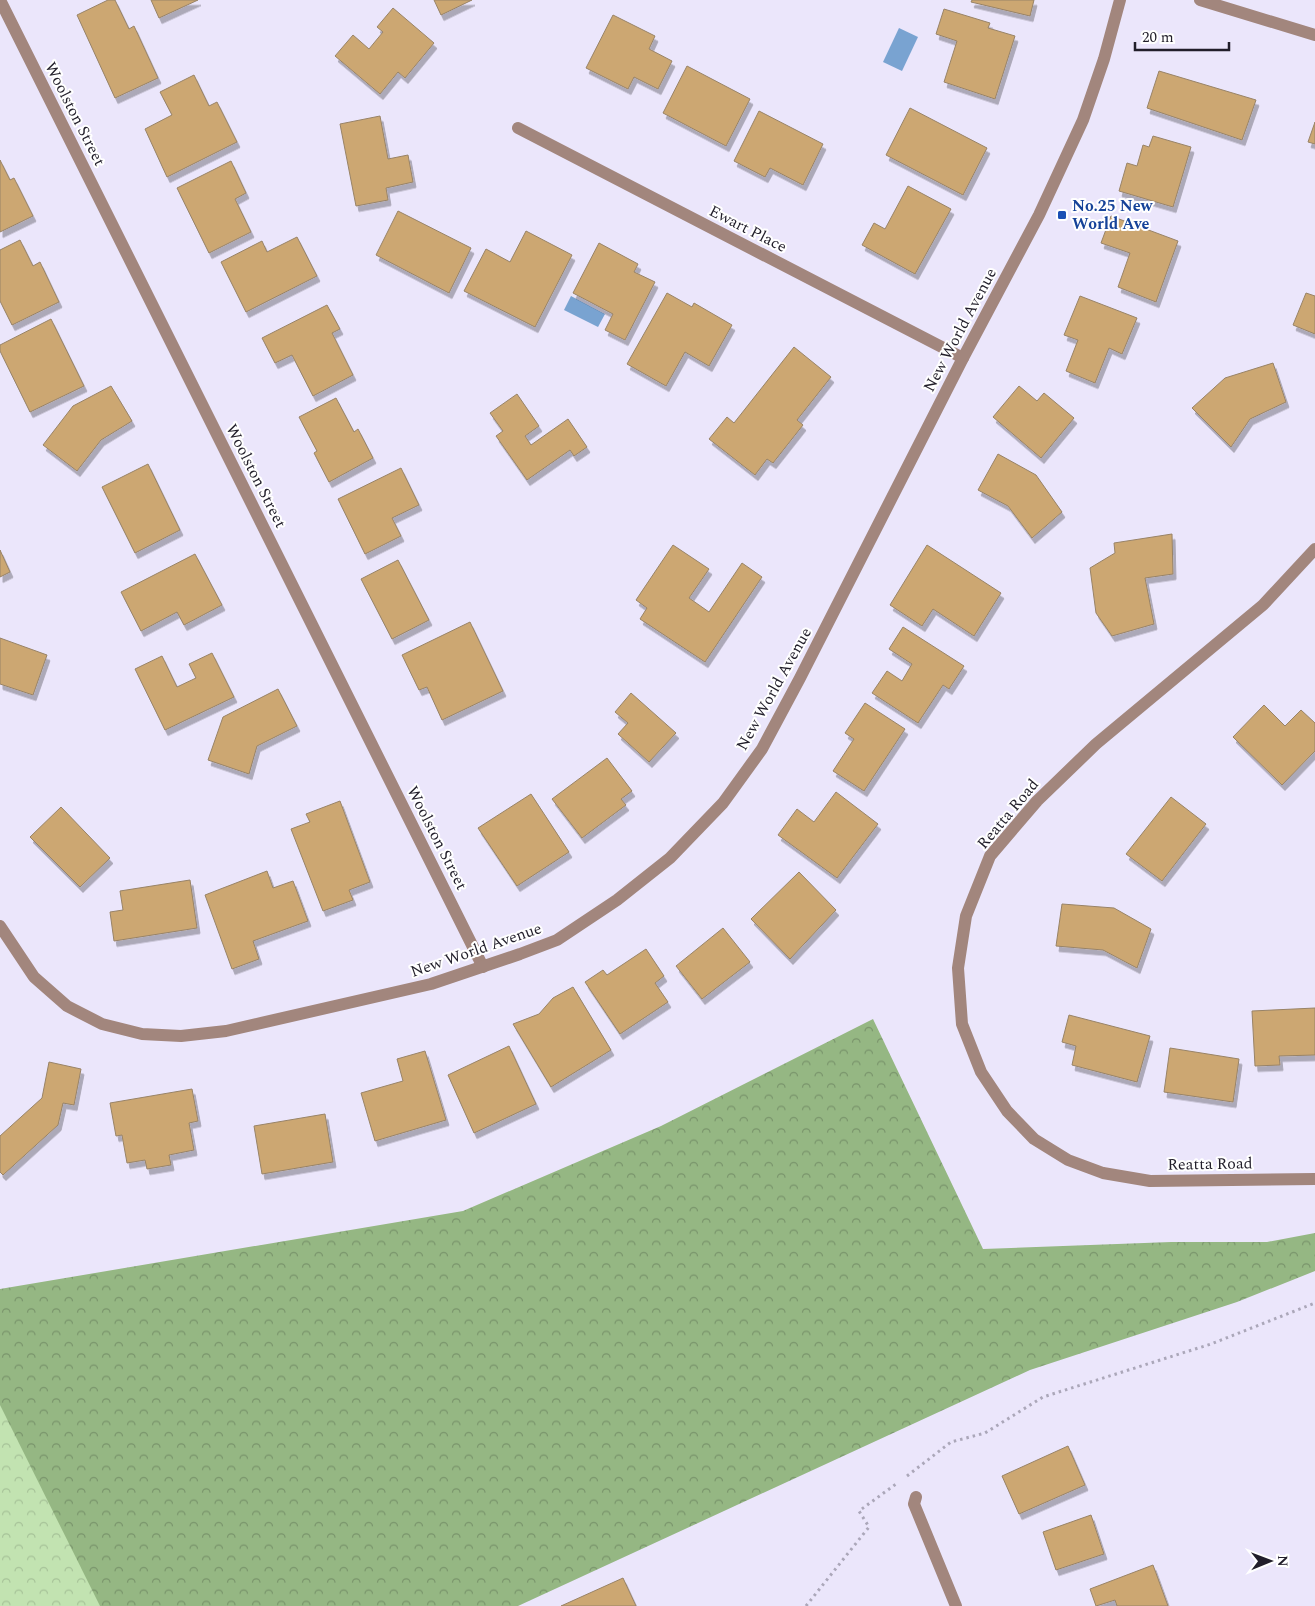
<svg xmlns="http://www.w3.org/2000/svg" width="1315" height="1606" viewBox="0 0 1315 1606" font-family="Spectral,serif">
<defs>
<pattern id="forest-crowns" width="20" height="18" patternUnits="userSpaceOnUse" patternTransform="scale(1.25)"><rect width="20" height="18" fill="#95b783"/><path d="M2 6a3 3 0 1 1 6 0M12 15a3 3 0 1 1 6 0" fill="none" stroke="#79946b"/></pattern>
<pattern id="park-crowns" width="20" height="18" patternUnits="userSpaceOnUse" patternTransform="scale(1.25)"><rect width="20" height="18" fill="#c2e3b1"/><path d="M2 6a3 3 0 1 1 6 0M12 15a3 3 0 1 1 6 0" fill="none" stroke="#a6c298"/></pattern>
<filter id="shadow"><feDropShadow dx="3" dy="5.5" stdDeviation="0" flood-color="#0004"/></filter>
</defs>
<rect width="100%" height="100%" fill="#ebe6fb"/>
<polygon fill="url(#forest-crowns)" points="873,1019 983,1249 1171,1242 1267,1242 1315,1233 1315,1271 1237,1302 1030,1370 518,1606 0,1606 0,1289 463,1211 661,1126"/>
<polygon fill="url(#park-crowns)" points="0,1405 100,1606 0,1606"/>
<g fill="#79a3d1">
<polygon points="899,28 918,37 902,71 883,62"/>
<polygon points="571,296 605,314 598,327 564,310"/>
</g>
<g fill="#cca772" stroke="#988367" filter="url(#shadow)">
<polygon points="108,0 115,0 129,29 134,26 158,78 115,98 77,15"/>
<polygon points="151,0 198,0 159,18"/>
<polygon points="434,0 472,0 441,15"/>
<polygon points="972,0 1034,0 1030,16 971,2"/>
<polygon points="393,8 434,43 405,78 398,72 380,94 335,56 353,35 369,49 383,32 377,27"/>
<polygon points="944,9 990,23 988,28 1015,36 995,99 944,82 957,41 936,34"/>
<polygon points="613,15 655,36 649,49 672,61 658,89 634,77 628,89 586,68"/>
<polygon points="687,66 750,99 726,146 663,113"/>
<polygon points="1159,71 1256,100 1242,140 1147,108"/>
<polygon points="194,75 209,106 217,102 237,142 167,177 145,129 172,115 160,92"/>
<polygon points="910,108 987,148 963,195 886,155"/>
<polygon points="759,111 823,144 803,185 770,168 765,177 734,161"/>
<polygon points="380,116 388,159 408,155 413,182 386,188 388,200 356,206 340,124"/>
<polygon points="1315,122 1315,144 1308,142"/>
<polygon points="1153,136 1191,147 1173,207 1119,191 1127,163 1137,166 1143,145 1149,147"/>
<polygon points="0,160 10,180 14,178 33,216 0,232"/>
<polygon points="231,161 246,193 235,199 251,232 209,253 177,188"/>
<polygon points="908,186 951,209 915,274 862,245 874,223 885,229"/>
<polygon points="398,211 471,248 449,293 376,255"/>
<polygon points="1111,216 1178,241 1156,302 1118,287 1130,253 1101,243"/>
<polygon points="526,231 572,255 535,327 464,291 486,249 510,262"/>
<polygon points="297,237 317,276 246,312 221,262 262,241 267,252"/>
<polygon points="20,240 33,266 40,262 59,302 12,325 0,301 0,250"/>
<polygon points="599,243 638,264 634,272 655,282 625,340 605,330 613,314 573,293"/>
<polygon points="667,293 692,307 694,303 732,325 709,366 685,352 666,386 627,364"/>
<polygon points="1306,293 1315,296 1315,334 1293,325"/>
<polygon points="1080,296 1137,318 1122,354 1109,348 1095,383 1066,371 1078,340 1064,335"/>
<polygon points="327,305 340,329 332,333 353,375 313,396 292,355 275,363 262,338"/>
<polygon points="51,319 84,386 30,412 0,351 0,345"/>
<polygon points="794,347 831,377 797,420 803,425 773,463 767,459 755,475 709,439 727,417 734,423"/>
<polygon points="1273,363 1286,402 1250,419 1231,447 1192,408 1225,378"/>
<polygon points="111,386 132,421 101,440 77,471 43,445 73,406"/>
<polygon points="1019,386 1037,401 1044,393 1074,418 1041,458 993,417"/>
<polygon points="517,394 539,426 525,436 531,445 568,419 587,447 574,456 570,450 527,480 496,436 503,431 490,413"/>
<polygon points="336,398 354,432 358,429 373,458 329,482 314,453 317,451 299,417"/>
<polygon points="998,454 1036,475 1062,512 1032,538 1008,506 978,490"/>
<polygon points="148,464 180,530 135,553 102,487"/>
<polygon points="401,468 419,505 392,518 401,536 365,554 338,499"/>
<polygon points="1172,534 1173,574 1145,578 1154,624 1112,636 1096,613 1090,568 1115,553 1114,543"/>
<polygon points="673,545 709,569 689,598 709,612 742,563 762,577 705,662 640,619 647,608 636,600"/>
<polygon points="927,545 1001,593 974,636 933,609 922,626 890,605"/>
<polygon points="0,550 10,572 0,577"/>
<polygon points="195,554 222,605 184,625 177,612 141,631 121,592"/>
<polygon points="398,560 429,620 392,639 361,579"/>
<polygon points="470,622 503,691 442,720 427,687 419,690 402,655"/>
<polygon points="903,627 964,666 949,689 943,685 918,723 872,693 887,671 902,681 912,664 889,649"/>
<polygon points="0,638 47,655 33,695 0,684"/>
<polygon points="212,653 234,697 165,730 135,669 162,656 177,687 196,678 189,664"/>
<polygon points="278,689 297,726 257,746 249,774 208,760 223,717"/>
<polygon points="631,693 676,733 649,762 618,734 628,723 615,712"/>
<polygon points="865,703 905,729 864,791 833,771 854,739 845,733"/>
<polygon points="1264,705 1285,726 1301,710 1315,723 1315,751 1282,785 1233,737"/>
<polygon points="607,758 632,791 621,799 626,805 582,838 552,799"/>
<polygon points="836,792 878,824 837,878 778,835 797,809 814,822"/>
<polygon points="531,794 569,852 517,886 478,828"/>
<polygon points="1171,797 1206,824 1162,881 1126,854"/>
<polygon points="340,801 370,882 349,890 353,900 323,911 291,829 310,822 306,814"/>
<polygon points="61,807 110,858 80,887 30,837"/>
<polygon points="267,871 273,888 293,881 308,921 253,941 259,959 232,969 205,895"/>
<polygon points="799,872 836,910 790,959 751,919"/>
<polygon points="190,880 197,928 114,941 110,912 123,910 120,891"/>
<polygon points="1062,904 1114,908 1151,929 1137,968 1103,950 1056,946"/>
<polygon points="723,928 750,962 702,999 676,966"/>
<polygon points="646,949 664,976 655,983 668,1002 620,1034 585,982 603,970 607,975"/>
<polygon points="573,987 611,1050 551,1087 513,1024 539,1014 553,998"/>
<polygon points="1315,1008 1315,1055 1279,1056 1280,1065 1255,1066 1252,1011"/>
<polygon points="1069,1015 1150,1036 1137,1082 1072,1065 1076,1046 1062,1042"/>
<polygon points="509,1046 536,1104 474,1133 448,1075"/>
<polygon points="1170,1048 1239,1059 1233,1102 1164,1092"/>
<polygon points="425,1051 446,1120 375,1141 361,1093 403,1081 397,1059"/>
<polygon points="49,1062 81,1069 74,1105 63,1103 58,1125 3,1175 0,1172 0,1136 42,1098"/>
<polygon points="192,1089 198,1121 189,1123 194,1150 169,1155 171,1165 147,1169 145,1160 127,1163 122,1135 116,1136 110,1103"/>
<polygon points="325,1114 333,1162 262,1174 254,1126"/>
<polygon points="1068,1446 1085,1485 1019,1514 1002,1476"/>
<polygon points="1091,1515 1104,1554 1056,1570 1043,1532"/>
<polygon points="1153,1565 1168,1606 1117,1606 1115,1600 1096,1606 1090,1589"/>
<polygon points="623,1578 636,1606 561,1606"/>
</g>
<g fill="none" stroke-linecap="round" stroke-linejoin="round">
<g stroke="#aba7b9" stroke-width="3" stroke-dasharray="2.5 4" stroke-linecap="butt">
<polyline points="907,1476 951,1442 985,1433 1043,1397 1211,1344 1315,1303"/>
<polyline points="806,1606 869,1527 859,1511 896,1484"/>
</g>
<g stroke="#a2867d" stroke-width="12">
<polyline points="0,0 483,967"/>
<polyline points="1200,0 1315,35"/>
<polyline points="518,128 963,358"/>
<polyline points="1315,549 1263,605 1096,744 1037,801 990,856 966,916 958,968 962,1024 981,1072 1007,1111 1034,1139 1068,1160 1103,1173 1150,1181 1315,1179"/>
<polyline points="0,926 34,977 67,1006 102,1024 142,1034 181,1036 226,1031 431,984 520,954 557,940 617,900 670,858 723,803 762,749 800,678 963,358 1039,215 1083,120 1104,59 1120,0"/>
<polyline points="916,1497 914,1504 956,1606"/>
</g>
</g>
<rect fill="#1a4fb4" stroke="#fff" stroke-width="2" x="1057" y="210" width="10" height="10" rx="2.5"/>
<g text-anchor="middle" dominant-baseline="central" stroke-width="4" stroke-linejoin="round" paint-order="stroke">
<g font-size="16" fill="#211e2a" stroke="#fff">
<text transform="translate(75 114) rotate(63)">Woolston Street</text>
<text transform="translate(748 229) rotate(27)">Ewart Place</text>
<text transform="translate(960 330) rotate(-62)">New World Avenue</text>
<text transform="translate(256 476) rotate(63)">Woolston Street</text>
<text transform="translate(774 689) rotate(-61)">New World Avenue</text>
<text transform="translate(1008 814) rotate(-50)">Reatta Road</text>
<text transform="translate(437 838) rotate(63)">Woolston Street</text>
<text transform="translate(476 950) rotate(-19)">New World Avenue</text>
<text transform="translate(1210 1164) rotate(-1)">Reatta Road</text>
</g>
<g font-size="16" font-weight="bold" fill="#164399" stroke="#fff" text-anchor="start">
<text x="1072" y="206">No.25 New<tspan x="1072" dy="18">World Ave</tspan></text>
</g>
</g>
<g transform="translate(1270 1561) rotate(89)" stroke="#ffffff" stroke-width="4" paint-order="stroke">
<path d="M0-4L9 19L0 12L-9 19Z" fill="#211e2a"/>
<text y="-8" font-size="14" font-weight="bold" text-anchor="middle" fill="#211e2a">N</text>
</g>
<path d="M1135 42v8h94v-8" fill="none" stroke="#211e2a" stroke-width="2.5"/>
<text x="1142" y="42" font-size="15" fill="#211e2a" stroke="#ffffff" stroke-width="4" paint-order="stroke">20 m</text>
</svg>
